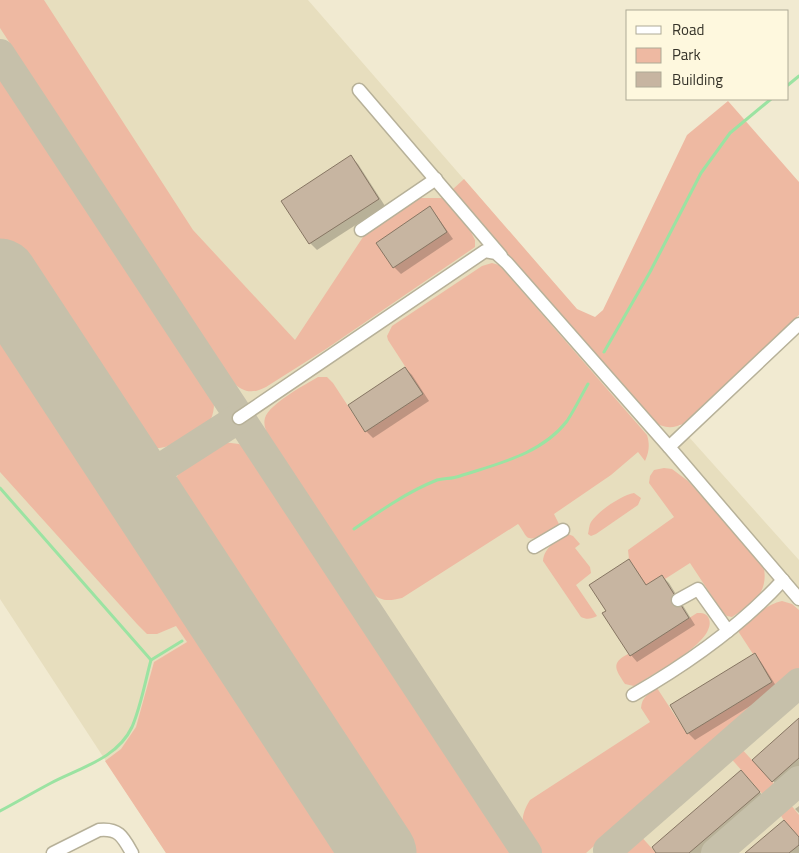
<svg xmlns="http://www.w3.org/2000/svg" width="799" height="853" viewBox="0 0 799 853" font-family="'Titillium Web',sans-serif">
<rect width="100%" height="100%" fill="#f1ead1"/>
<polygon fill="#e7debe" points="0,0 308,0 663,408 799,560 799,853 166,853 0,599"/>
<g fill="#eeb9a2">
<path d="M0,0h44l149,230 102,110 68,-103 31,-27 21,-12h28l27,32 5,10v7l-149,102 -60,38c-24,13 -35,-6 -47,-24l-219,-335z"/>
<path d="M0,74l64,101 150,229c0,5 -1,10 -3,15 -8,14 -46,33 -62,29 -11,-3 -18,-10 -25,-18l-124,-189z"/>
<path d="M728,101l71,81v133l-116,109c-11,5 -20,4 -31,-3l-200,-231 12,-11 113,130 18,8 8,-7 84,-175z"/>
<path d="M492,263l7,2 9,10 139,160c3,10 2,17 -2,26l-7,-9 -27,23 -57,39 5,10c-6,4 -24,19 -32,13 -3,-3 -6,-10 -9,-13l-116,74c-13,3 -21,4 -31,-6l-102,-155c-3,-6 -6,-12 -4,-19 4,-14 41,-34 53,-41h9l6,6 32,49 58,-38 -35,-54 -1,-4 5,-10 90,-60z"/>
<polygon points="0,310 358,853 166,853 105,761 121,749 136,727 154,662 187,642 176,626 157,634 147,634 137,624 0,472"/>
<path d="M223,442l16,2 5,3 85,126 36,49 153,231h-114c-58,-87 -116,-175 -174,-262 -13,-20 -56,-77 -57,-98 -1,-26 30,-41 50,-51z"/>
<path d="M664,468l8,1 16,12 75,83c7,28 -9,39 -31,53l-5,-1 -4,-3 -33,-50 -25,16 -3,-4 -16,10 -17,-26 -1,-9 46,-33 -25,-34 1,-7 4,-6z"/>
<path d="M634,493l7,5 -3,7 -42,29 -5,2 -3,-2c1,-4 1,-9 3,-12 7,-11 31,-27 43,-29z"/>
<path d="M568,534l5,2 7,8 -5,4 15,19 1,6 -15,12 21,31c-6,3 -10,4 -16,1l-38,-56c1,-13 14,-22 25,-27z"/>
<path d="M782,601l10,3 7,6v58l-213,185h-46c-14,-21 -25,-29 -10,-53l120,-78 -9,-14c1,-11 7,-14 16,-20l30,46 85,-52 -17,-29 -2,1 -15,-23c14,-12 26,-26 44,-30z"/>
<path d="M697,613c5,0 10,0 12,6 8,22 -53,53 -68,63l-7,4 -9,-2c-9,-14 -15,-21 3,-30l2,2z"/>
<polygon points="738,745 777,787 776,791 769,797 765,797 728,755"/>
<path d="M783,803h5l3,2 8,10v22c-7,-9 -23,-21 -20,-32z"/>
<polygon points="638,833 656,853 625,853 625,844"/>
</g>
<g fill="#0003">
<polygon points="351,157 358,164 385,206 317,250 310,243"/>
<polygon points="430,208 436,215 453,239 401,274 394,267 378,243"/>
<polygon points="405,368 412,375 429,401 373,438 366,431 349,405"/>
<polygon points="628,561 635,568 647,586 662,576 669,583 695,625 637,662 631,655 608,611"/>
<polygon points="754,655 761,662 778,689 695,740 688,733"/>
<polygon points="799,720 799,771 779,788 773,781"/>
<polygon points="748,779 766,799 704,853 658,853"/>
<polygon points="799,806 799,813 795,809"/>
<polygon points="799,837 799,853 747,853"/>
</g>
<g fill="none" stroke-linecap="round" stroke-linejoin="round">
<g stroke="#9be3a2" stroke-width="3">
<polyline points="788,85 799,76"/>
<polyline points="604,352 650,272 701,173 730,133 771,99"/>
<polyline points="0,488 151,660"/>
<path d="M354,529c26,-18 53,-37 83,-49 7,-2 15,-1 23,-4 37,-12 82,-22 107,-55 8,-12 14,-25 21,-37"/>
<path d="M0,811c17,-9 34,-19 51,-28 28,-15 66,-24 81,-56 9,-21 13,-45 19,-67l31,-19"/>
</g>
<g stroke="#c6c0aa" stroke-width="30">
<polyline points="0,54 527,853"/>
<polyline points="136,484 239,418"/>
<polyline points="608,850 799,683"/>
<polyline points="716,853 799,781"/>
</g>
<polyline stroke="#c6c0aa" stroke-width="75" points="0,276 379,853"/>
</g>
<g fill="#c7b5a1" stroke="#877663">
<polygon points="351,155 379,199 309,244 281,201"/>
<polygon points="430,206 447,232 393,268 376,243"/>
<polygon points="405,367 423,394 365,432 348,405"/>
<polygon points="629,559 646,585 662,575 689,618 630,656 602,613 606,611 589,585"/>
<polygon points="755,653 772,682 687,734 670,705"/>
<polygon points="799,718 799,758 772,782 752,760"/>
<polygon points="741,770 760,792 689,853 656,853 652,847"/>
<polygon points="784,820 799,837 799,845 789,853 745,853"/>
</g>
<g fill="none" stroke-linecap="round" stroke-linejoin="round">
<g stroke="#b7b199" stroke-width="15">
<g id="minor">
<polyline points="359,90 501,256"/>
<polyline points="361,230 436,179"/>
<polyline points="239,418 485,251 496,253 507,263 669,447 799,599"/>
<polyline points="669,447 799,324"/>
<polyline points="534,547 563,530"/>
<polyline points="678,600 698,589 728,631"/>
<path d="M633,695c54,-31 107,-68 150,-115"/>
<path d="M53,853l46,-23c20,-2 24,7 33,23"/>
</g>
</g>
<use href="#minor" stroke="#fff" stroke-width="12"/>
</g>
<rect x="626" y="10" width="162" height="90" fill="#fef8de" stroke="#aeaa96"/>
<rect x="636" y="26" width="25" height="8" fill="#ffffff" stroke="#aeaa96"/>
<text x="672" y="35" font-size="15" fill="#36342a">Road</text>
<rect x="636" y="48" width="25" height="15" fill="#eeb9a2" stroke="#aeaa96"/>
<text x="672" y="60" font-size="15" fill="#36342a">Park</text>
<rect x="636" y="72" width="25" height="15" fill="#c7b5a1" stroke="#aeaa96"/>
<text x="672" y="85" font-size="15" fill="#36342a">Building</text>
</svg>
